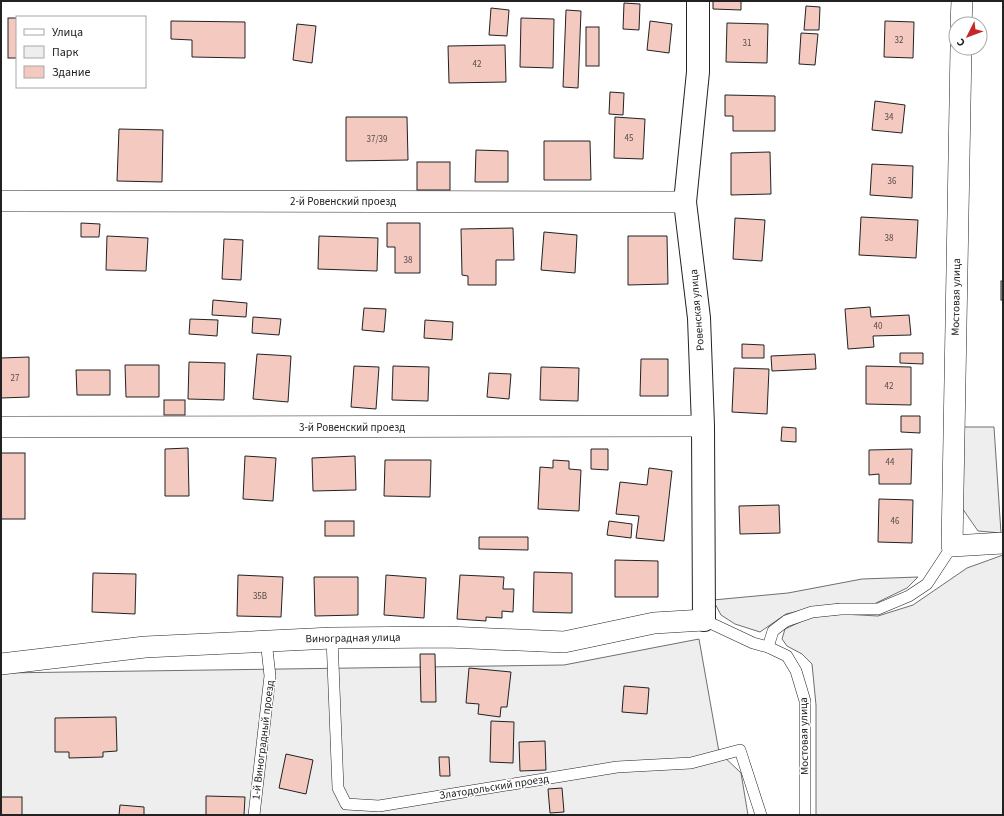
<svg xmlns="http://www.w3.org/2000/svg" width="1004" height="816" viewBox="0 0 1004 816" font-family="'Source Sans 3',sans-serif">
<rect width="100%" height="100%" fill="#fff"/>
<g fill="#eee" stroke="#6f6f6f">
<polygon points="964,427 994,427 1001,533 978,531 962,508"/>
<polygon points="1003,555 1003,815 816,815 816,705 812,664 802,654 787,646 782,639 785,629 811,617 842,614 878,616 913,605 967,568"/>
<polygon points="918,577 907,588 874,604 838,604 812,608 786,614 760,632 735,624 721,615 713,600 788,593 862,579"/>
<polygon points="699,639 719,752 741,773 748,815 1,815 1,673 564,665"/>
</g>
<g fill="#f3c9c0" stroke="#222">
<polygon points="713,1 741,1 741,10 713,9"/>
<polygon points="624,3 640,4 639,30 623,29"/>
<polygon points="806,6 820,7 819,30 804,30"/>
<polygon points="491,8 509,10 507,36 489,35"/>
<polygon points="566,10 581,11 578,88 563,87"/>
<rect x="8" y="18" width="9" height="40"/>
<polygon points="521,18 554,19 553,68 520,67"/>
<polygon points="171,21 245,22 245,58 192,57 192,40 171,39"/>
<polygon points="650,21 672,24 669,53 647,50"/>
<polygon points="885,21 914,22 913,58 884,57"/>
<polygon points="727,23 768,24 767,63 726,62"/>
<polygon points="297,24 316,26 312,63 293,60"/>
<rect x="586" y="27" width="13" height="39"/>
<polygon points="801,33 818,34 815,65 799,64"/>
<polygon points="505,45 506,82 449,83 448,46"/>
<polygon points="610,92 624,93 623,115 609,114"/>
<polygon points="725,95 775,96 775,131 733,131 733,116 725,116"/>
<polygon points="875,101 905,105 902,133 872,130"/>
<polygon points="346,117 407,117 408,160 346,161"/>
<polygon points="615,117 645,119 643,159 614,158"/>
<polygon points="119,129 163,130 162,182 117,181"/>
<polygon points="544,141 590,141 591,180 544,180"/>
<polygon points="476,150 508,151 508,182 475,182"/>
<polygon points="770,152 771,194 731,195 731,153"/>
<rect x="417" y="162" width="33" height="28"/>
<polygon points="872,164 913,166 912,198 870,195"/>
<polygon points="861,217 918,220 916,258 859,255"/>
<polygon points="735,218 765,220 762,261 733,259"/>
<polygon points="81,223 100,224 99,237 81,237"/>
<polygon points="387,223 420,223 420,273 395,273 395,247 387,247"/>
<polygon points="513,228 514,260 496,260 496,285 468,285 468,276 462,275 461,229"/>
<polygon points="544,232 577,235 575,273 541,270"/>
<polygon points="107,236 148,238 146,271 106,270"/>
<polygon points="319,236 378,238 377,271 318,269"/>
<polygon points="628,236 667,236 668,284 628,285"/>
<polygon points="224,239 243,240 241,280 222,279"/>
<rect x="1001" y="281" width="2" height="19"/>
<polygon points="213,300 247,303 246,317 212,315"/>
<polygon points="870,307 871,317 909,315 911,335 873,336 874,347 848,349 845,309"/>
<polygon points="364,308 386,309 384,332 362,330"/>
<polygon points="253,317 281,319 279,335 252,333"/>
<polygon points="190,319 218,320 217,336 189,334"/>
<polygon points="425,320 453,322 452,340 424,338"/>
<polygon points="742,344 764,345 764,358 742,358"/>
<polygon points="900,353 923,353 923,364 900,363"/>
<polygon points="257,354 291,356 288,402 253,399"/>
<polygon points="815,354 816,369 772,371 771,356"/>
<polygon points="29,357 29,397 1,398 1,358"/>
<polygon points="641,359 668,359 668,396 640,396"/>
<polygon points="189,362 225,363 224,400 188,399"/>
<polygon points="125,365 159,365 159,397 126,397"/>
<polygon points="354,366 379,367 376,409 351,407"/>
<polygon points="393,366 429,367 428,401 392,400"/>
<polygon points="866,366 911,367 911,405 866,404"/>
<polygon points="541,367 579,368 578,401 540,400"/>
<polygon points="734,368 769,369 767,414 732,412"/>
<polygon points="76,370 110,370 110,395 77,395"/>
<polygon points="489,373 511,374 509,399 487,397"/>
<rect x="164" y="400" width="21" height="15"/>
<polygon points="901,416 920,416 920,433 901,432"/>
<polygon points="782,427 796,428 796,442 781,441"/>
<polygon points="188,448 189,496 165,496 165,449"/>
<polygon points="591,449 608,449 608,470 591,469"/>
<polygon points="912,449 911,484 879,484 879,474 869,475 869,450"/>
<rect x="1" y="453" width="24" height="66"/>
<polygon points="245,456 276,458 273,501 243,499"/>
<polygon points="355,456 356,490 313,491 312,458"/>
<polygon points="385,460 431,460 430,497 384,496"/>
<polygon points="553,460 569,461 569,469 581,470 579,511 538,509 540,467 553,468"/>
<polygon points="649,468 672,471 664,541 636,538 639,516 616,514 620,482 647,485"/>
<polygon points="879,499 913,500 912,543 878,542"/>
<polygon points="779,505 780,533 740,534 739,506"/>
<rect x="325" y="521" width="29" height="15"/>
<polygon points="609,521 632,524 631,538 607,535"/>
<polygon points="479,537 528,537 528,550 479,549"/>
<polygon points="615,560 658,561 658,597 615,597"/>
<polygon points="534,572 572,573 572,613 533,612"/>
<polygon points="93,573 136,574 135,614 92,612"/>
<polygon points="238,575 283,577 281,617 237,616"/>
<polygon points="386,575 426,578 424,618 384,615"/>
<polygon points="460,575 504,577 503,589 514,589 513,612 502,611 502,618 486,617 486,621 457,619"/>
<polygon points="314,577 358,577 358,615 315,616"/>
<polygon points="420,654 435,654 436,702 421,702"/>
<polygon points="469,668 511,672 507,707 501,707 500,717 478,714 479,704 466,703"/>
<polygon points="624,686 649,688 647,714 622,712"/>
<polygon points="116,717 117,751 103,752 103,757 69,758 69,752 55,752 55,718"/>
<polygon points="491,721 514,722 513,763 490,762"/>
<polygon points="545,741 546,770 520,771 519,742"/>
<polygon points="286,754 313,760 306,794 279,788"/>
<polygon points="439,757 449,757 450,776 440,776"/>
<polygon points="562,788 564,812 550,813 548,789"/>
<polygon points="206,796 245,797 244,815 206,815"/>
<rect x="1" y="797" width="21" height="18"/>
<polygon points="120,805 144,807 144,815 119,815"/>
</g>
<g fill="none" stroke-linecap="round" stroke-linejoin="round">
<g stroke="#222" stroke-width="12">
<g id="service">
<polyline points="704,620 753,643 768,647 787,656 796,671 805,701 805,815"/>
<polyline points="332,638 338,788 346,804 379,806 617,767 691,763 740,750 761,815"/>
<polyline points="768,647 773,631 786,621 812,612 841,609 878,609 909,596 927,584 952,546"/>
<polyline points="254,815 270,676 266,640"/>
</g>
</g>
<g stroke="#222" stroke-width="22">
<g id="minor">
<polyline points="961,24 962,1"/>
<polyline points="961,48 952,546 1003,543"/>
<polyline points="1,201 685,202"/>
<polyline points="1,427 703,426"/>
<polyline points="1,664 145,647 332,638 447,637 564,642 654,623 704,620"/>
</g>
</g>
<g stroke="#222" stroke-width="24">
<polyline id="tertiary" points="698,1 698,72 685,202 699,318 703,426 704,620"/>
</g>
<use href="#service" stroke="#fff" stroke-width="11"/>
<use href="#minor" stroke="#fff" stroke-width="21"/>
<use href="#tertiary" stroke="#fff" stroke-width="22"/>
</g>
<g text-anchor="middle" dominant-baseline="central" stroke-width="3" stroke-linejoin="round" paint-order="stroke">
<g font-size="9" fill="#564c4a">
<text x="899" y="40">32</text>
<text x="747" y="43">31</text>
<text x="477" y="64">42</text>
<text x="889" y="117">34</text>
<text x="629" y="138">45</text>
<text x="377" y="139">37/39</text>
<text x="892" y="181">36</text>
<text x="889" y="238">38</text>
<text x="408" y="260">38</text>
<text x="878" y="326">40</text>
<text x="15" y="378">27</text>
<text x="889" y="386">42</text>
<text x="890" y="462">44</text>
<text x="895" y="521">46</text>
<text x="260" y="596">35В</text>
</g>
<g font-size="11" fill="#222" stroke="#fff">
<text x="343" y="201">2-й Ровенский проезд</text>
<text transform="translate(956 297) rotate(-89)">Мостовая улица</text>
<text transform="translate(697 310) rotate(-95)">Ровенская улица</text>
<text x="352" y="427">3-й Ровенский проезд</text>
<text transform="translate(353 638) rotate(-1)">Виноградная улица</text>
<text transform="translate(804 736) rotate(-91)">Мостовая улица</text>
<text transform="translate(263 740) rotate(-83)">1-й Виноградный проезд</text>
<text transform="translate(494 787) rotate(-9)">Златодольский проезд</text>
</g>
</g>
<rect width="1004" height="816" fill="none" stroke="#222222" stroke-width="4"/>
<rect x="16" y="16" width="130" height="72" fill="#ffffff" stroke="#a7a7a7"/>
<rect x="24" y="29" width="20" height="6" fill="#ffffff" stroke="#a7a7a7"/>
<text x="52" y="36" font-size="12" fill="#222222">Улица</text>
<rect x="24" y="46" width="20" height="12" fill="#eeeeee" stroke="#a7a7a7"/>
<text x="52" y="56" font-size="12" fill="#222222">Парк</text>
<rect x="24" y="66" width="20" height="12" fill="#f3c9c0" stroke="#a7a7a7"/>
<text x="52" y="76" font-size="12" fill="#222222">Здание</text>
<g transform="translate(968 36) rotate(228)"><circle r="19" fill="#ffffff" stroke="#a7a7a7"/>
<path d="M0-3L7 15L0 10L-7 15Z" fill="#c62828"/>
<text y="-6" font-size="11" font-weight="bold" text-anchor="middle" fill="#222222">С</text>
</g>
</svg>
